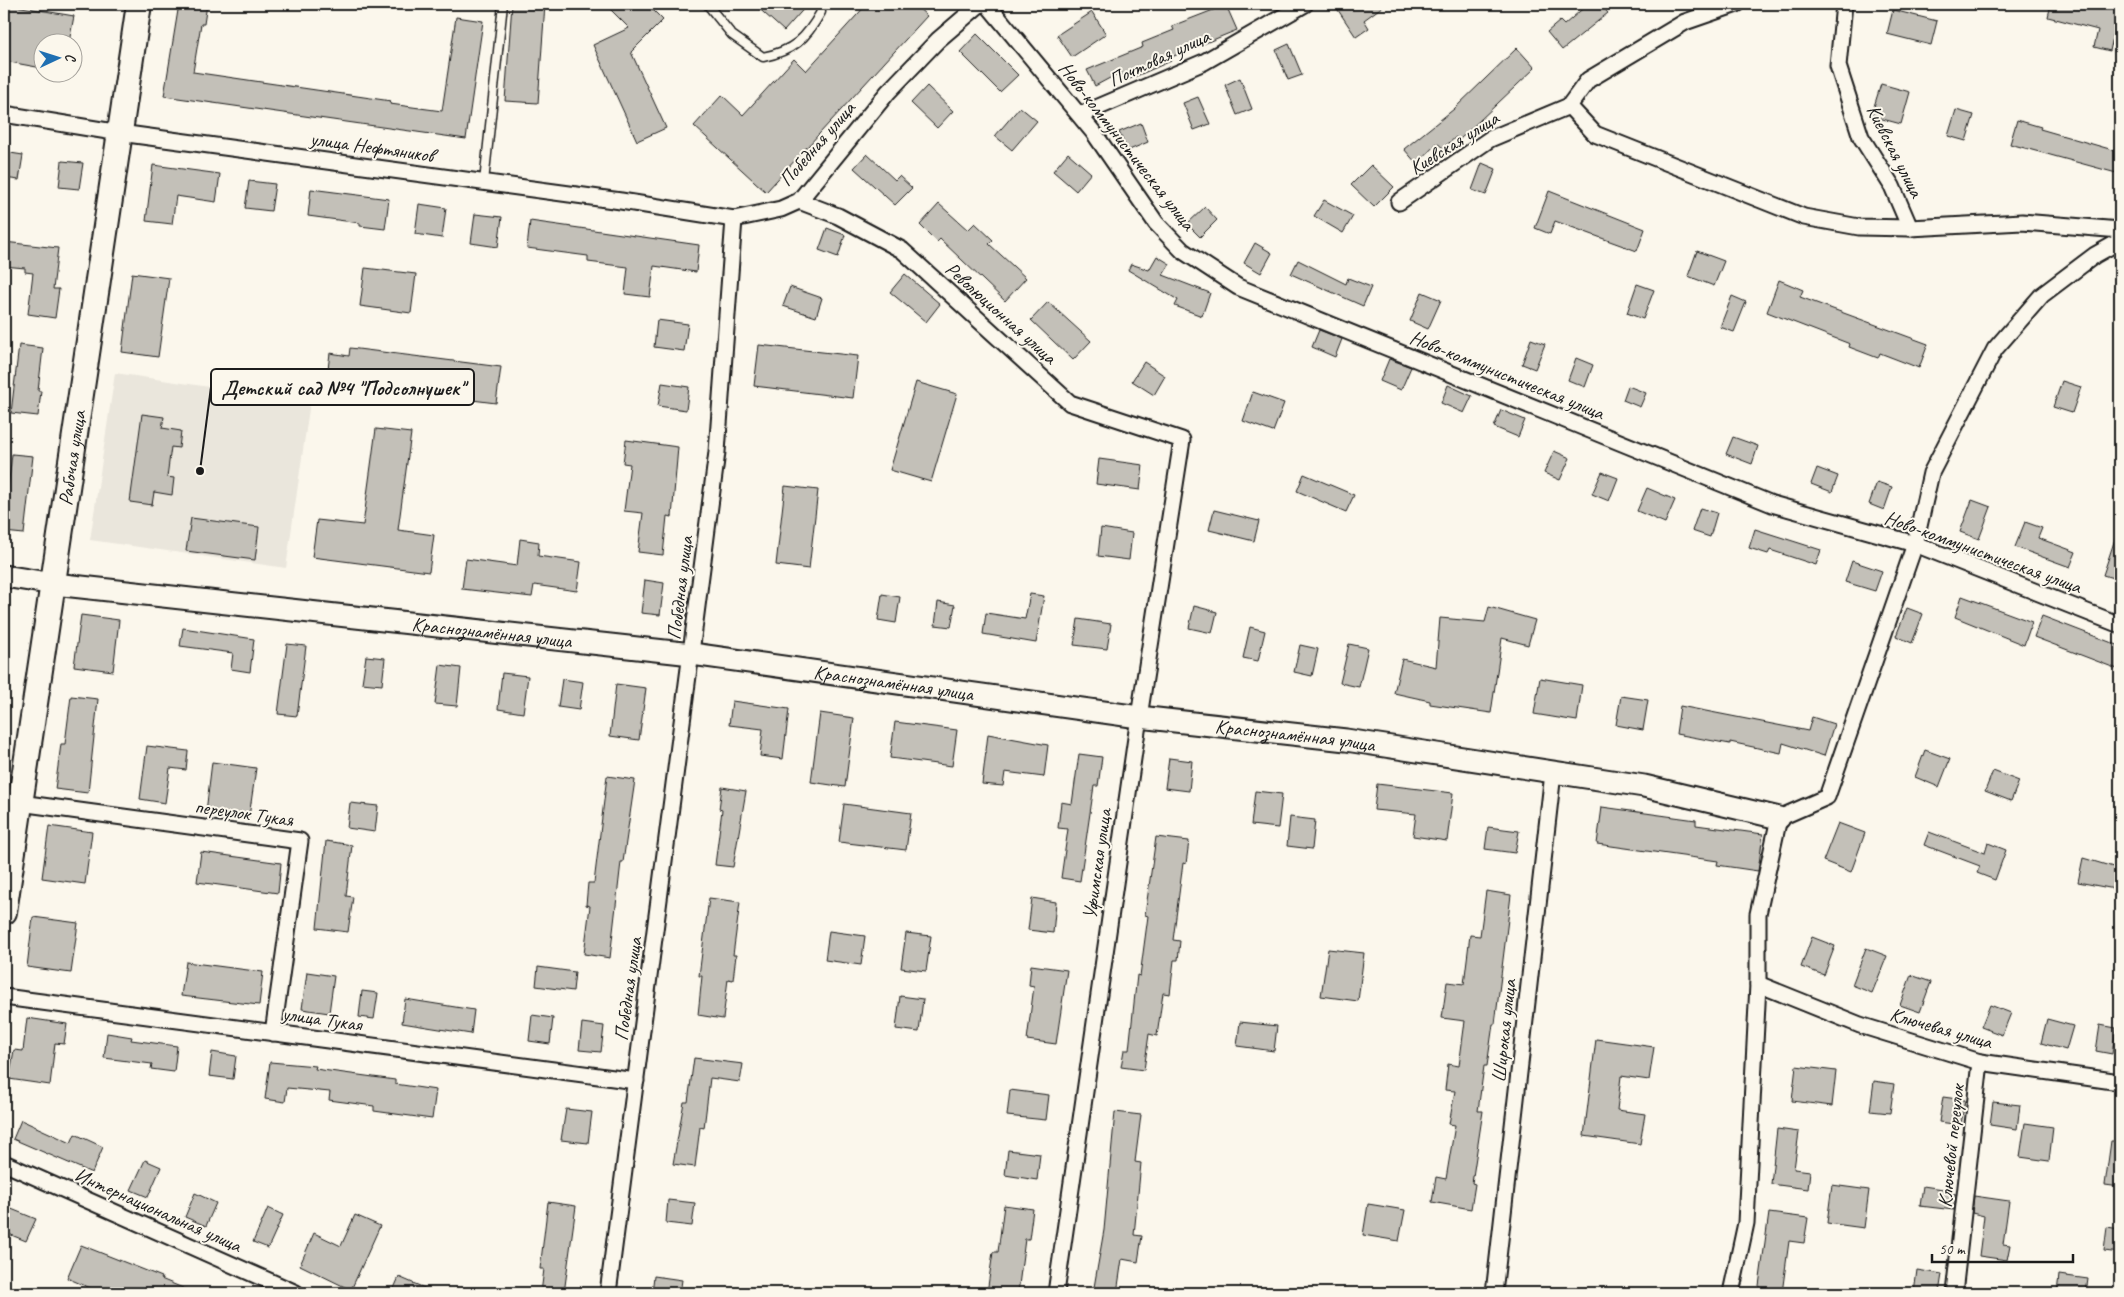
<svg xmlns="http://www.w3.org/2000/svg" width="2124" height="1297" viewBox="0 0 2124 1297" font-family="Caveat,sans-serif">
<rect width="100%" height="100%" fill="#fbf7ec"/>
<filter id="ink" filterUnits="userSpaceOnUse"><feTurbulence type="fractalNoise" baseFrequency=".02" numOctaves="2"/><feDisplacementMap in="SourceGraphic" scale="10" xChannelSelector="R" yChannelSelector="G"/><feConvolveMatrix kernelMatrix="1 2 1 2 8 2 1 2 1" color-interpolation-filters="sRGB"/></filter>
<g filter="url(#ink)">
<polygon fill="#eae6dc" points="115,373 310,402 286,568 90,540"/>
<g fill="#c3c0b8" stroke="#1c1c1c">
<polygon points="4,4 74,16 69,42 42,42 42,68 4,61"/>
<polygon points="179,4 207,4 204,24 201,24 193,72 391,101 390,104 442,111 456,17 483,21 466,139 164,96"/>
<polygon points="512,4 545,4 538,103 505,101"/>
<polygon points="605,4 647,4 663,20 631,52 666,128 637,141 593,45 629,28"/>
<polygon points="754,4 808,4 784,31"/>
<polygon points="867,4 914,4 927,16 766,192 694,126 722,95 743,115 794,59 806,71"/>
<polygon points="1334,4 1386,4 1364,20 1369,28 1356,37"/>
<polygon points="1588,4 1600,4 1608,13 1562,50 1547,32 1560,21 1564,25"/>
<polygon points="2051,4 2120,4 2110,51 2094,47 2098,30 2048,17"/>
<polygon points="1226,5 1237,30 1169,58 1171,61 1125,81 1121,72 1095,86 1087,70 1143,47 1142,43 1174,30 1172,26"/>
<polygon points="1893,10 1937,21 1931,45 1887,34"/>
<polygon points="1092,12 1106,34 1072,57 1057,35"/>
<polygon points="977,34 1018,75 1000,92 960,52"/>
<polygon points="1289,44 1302,75 1288,80 1276,50"/>
<polygon points="1517,48 1535,68 1459,140 1456,137 1443,148 1437,143 1417,164 1404,149 1454,109"/>
<polygon points="1240,78 1252,109 1237,115 1225,85"/>
<polygon points="1881,84 1910,92 1901,124 1871,116"/>
<polygon points="927,86 953,111 937,128 911,103"/>
<polygon points="1198,97 1210,124 1194,130 1183,103"/>
<polygon points="1020,107 1037,121 1012,150 995,136"/>
<polygon points="1956,110 1974,115 1966,141 1948,136"/>
<polygon points="2017,120 2041,127 2040,129 2120,152 2120,174 2010,144"/>
<polygon points="1141,123 1148,142 1127,151 1119,132"/>
<polygon points="4,152 23,155 19,180 4,178"/>
<polygon points="1068,153 1091,173 1076,191 1053,171"/>
<polygon points="867,154 895,180 899,176 912,188 895,205 854,168"/>
<polygon points="62,161 83,163 79,189 59,187"/>
<polygon points="1482,163 1496,169 1486,195 1472,190"/>
<polygon points="153,165 220,174 216,202 176,196 172,224 146,221"/>
<polygon points="1371,165 1394,187 1374,207 1351,185"/>
<polygon points="249,181 275,184 271,211 245,208"/>
<polygon points="311,189 389,199 385,229 360,226 360,223 308,216"/>
<polygon points="1549,191 1645,229 1637,251 1555,221 1550,234 1535,228"/>
<polygon points="1324,200 1353,216 1343,233 1314,216"/>
<polygon points="419,204 446,208 442,238 415,234"/>
<polygon points="939,204 968,230 975,223 993,240 989,244 1026,278 1005,301 940,239 937,242 920,225"/>
<polygon points="1205,207 1217,220 1200,237 1187,224"/>
<polygon points="475,214 502,217 498,247 471,243"/>
<polygon points="530,221 699,245 696,272 654,266 650,297 625,294 628,267 588,262 588,256 527,248"/>
<polygon points="827,228 845,235 838,257 819,250"/>
<polygon points="4,242 58,248 53,289 59,289 55,318 28,314 33,273 25,272 25,268 4,266"/>
<polygon points="1255,243 1272,253 1261,273 1244,263"/>
<polygon points="1697,251 1724,261 1714,286 1688,276"/>
<polygon points="1157,256 1170,264 1163,275 1210,293 1202,316 1175,306 1178,300 1128,270 1131,264 1149,270"/>
<polygon points="1298,260 1346,284 1348,278 1371,287 1363,306 1291,274"/>
<polygon points="365,268 416,274 411,313 360,306"/>
<polygon points="132,273 169,278 158,357 122,352"/>
<polygon points="905,274 940,304 926,322 890,292"/>
<polygon points="1779,280 1803,290 1800,297 1928,344 1919,368 1880,353 1878,358 1849,347 1850,344 1767,312"/>
<polygon points="1637,284 1654,290 1643,319 1627,313"/>
<polygon points="790,287 822,298 816,317 783,306"/>
<polygon points="1422,292 1441,300 1428,329 1410,321"/>
<polygon points="1732,296 1746,302 1734,332 1720,327"/>
<polygon points="1048,302 1091,341 1073,360 1031,320"/>
<polygon points="657,320 688,324 684,351 654,347"/>
<polygon points="1319,330 1342,339 1335,357 1312,347"/>
<polygon points="1531,339 1545,344 1535,369 1522,364"/>
<polygon points="19,345 43,348 38,391 41,391 38,416 11,413"/>
<polygon points="759,345 858,356 853,398 754,386"/>
<polygon points="350,348 501,367 496,403 345,384 346,380 327,377 330,353 349,356"/>
<polygon points="1576,358 1593,365 1585,387 1568,380"/>
<polygon points="1389,359 1411,367 1401,390 1380,381"/>
<polygon points="1144,362 1165,376 1154,395 1132,381"/>
<polygon points="2062,381 2081,387 2072,413 2053,407"/>
<polygon points="916,382 957,394 931,482 890,470"/>
<polygon points="662,383 689,387 686,410 658,406"/>
<polygon points="1448,385 1472,396 1464,413 1441,403"/>
<polygon points="1628,386 1646,393 1640,407 1623,400"/>
<polygon points="1253,392 1284,403 1273,432 1243,421"/>
<polygon points="1501,410 1525,420 1518,437 1494,427"/>
<polygon points="142,414 164,417 162,428 181,431 179,448 171,447 167,477 174,478 172,495 154,492 152,505 130,502"/>
<polygon points="376,429 411,433 398,530 434,535 429,572 312,557 317,520 363,525"/>
<polygon points="1733,437 1758,446 1752,464 1726,454"/>
<polygon points="626,440 678,447 672,517 667,516 663,555 638,552 643,513 624,511 630,464 623,463"/>
<polygon points="1554,451 1570,458 1560,480 1544,473"/>
<polygon points="12,454 33,456 24,534 4,532 4,504 6,505"/>
<polygon points="1099,459 1143,465 1140,490 1096,484"/>
<polygon points="1817,468 1838,476 1832,492 1811,484"/>
<polygon points="1602,472 1618,478 1609,501 1592,494"/>
<polygon points="1304,474 1354,495 1346,512 1297,491"/>
<polygon points="1877,482 1892,487 1884,510 1869,504"/>
<polygon points="785,486 818,490 809,569 776,565"/>
<polygon points="1647,488 1675,500 1665,523 1637,511"/>
<polygon points="1972,500 1991,507 1979,539 1960,532"/>
<polygon points="1700,508 1717,513 1710,537 1692,531"/>
<polygon points="1214,510 1259,521 1254,541 1209,530"/>
<polygon points="191,518 259,527 255,560 186,551"/>
<polygon points="2025,522 2042,528 2038,538 2076,552 2070,567 2015,547"/>
<polygon points="1101,528 1132,533 1129,560 1098,556"/>
<polygon points="1755,529 1821,550 1816,565 1770,550 1768,554 1749,548"/>
<polygon points="2117,533 2120,533 2120,580 2103,575"/>
<polygon points="520,539 539,542 538,556 581,562 577,591 534,585 532,597 462,589 466,559 517,566"/>
<polygon points="1852,561 1882,571 1875,591 1845,582"/>
<polygon points="645,580 664,583 660,615 641,613"/>
<polygon points="882,594 900,597 896,623 878,620"/>
<polygon points="1030,594 1044,596 1036,643 983,634 986,613 1025,619"/>
<polygon points="1962,596 2032,622 2024,645 1955,617"/>
<polygon points="938,602 955,605 951,627 935,625"/>
<polygon points="1194,606 1217,612 1212,633 1189,628"/>
<polygon points="1489,607 1535,620 1528,645 1502,638 1491,713 1430,704 1430,701 1394,693 1402,659 1436,667 1440,618 1485,622"/>
<polygon points="1907,608 1923,614 1912,643 1896,636"/>
<polygon points="81,615 119,620 113,671 74,666"/>
<polygon points="2042,616 2120,646 2120,670 2034,637"/>
<polygon points="1078,619 1111,624 1107,649 1074,645"/>
<polygon points="1250,627 1265,631 1258,661 1243,658"/>
<polygon points="183,628 254,639 250,672 231,669 233,653 180,646"/>
<polygon points="287,644 306,646 297,716 278,714"/>
<polygon points="1349,644 1368,648 1359,687 1340,683"/>
<polygon points="1300,645 1318,649 1312,676 1294,672"/>
<polygon points="366,656 385,658 382,685 362,683"/>
<polygon points="440,665 461,668 457,706 435,704"/>
<polygon points="502,673 528,676 523,713 498,709"/>
<polygon points="1540,678 1582,685 1577,721 1534,714"/>
<polygon points="562,679 583,682 579,710 558,707"/>
<polygon points="616,684 646,688 639,740 610,736"/>
<polygon points="71,696 98,699 88,793 55,789 61,744 65,744"/>
<polygon points="1621,696 1648,700 1643,730 1616,725"/>
<polygon points="732,701 789,709 783,759 760,756 763,729 729,725"/>
<polygon points="1680,706 1808,731 1812,717 1834,724 1824,756 1783,743 1781,753 1730,742 1730,744 1676,734"/>
<polygon points="820,713 854,718 845,787 811,782"/>
<polygon points="895,722 957,730 952,766 890,758"/>
<polygon points="988,734 1048,745 1044,777 1005,772 1003,786 982,784"/>
<polygon points="147,746 188,751 186,770 170,768 165,803 140,799"/>
<polygon points="1925,750 1950,759 1939,787 1915,777"/>
<polygon points="1079,754 1102,757 1098,786 1094,786 1080,881 1061,878 1068,829 1058,828 1061,802 1072,804"/>
<polygon points="1169,758 1192,761 1189,791 1165,788"/>
<polygon points="212,762 256,768 249,817 206,812"/>
<polygon points="1993,771 2019,781 2011,801 1985,791"/>
<polygon points="607,776 635,780 623,862 621,862 610,958 584,954 590,906 586,905 588,883 594,883"/>
<polygon points="1377,784 1453,793 1447,841 1413,836 1416,814 1374,810"/>
<polygon points="722,787 746,791 733,867 715,865 722,810 719,809"/>
<polygon points="1255,791 1282,794 1278,828 1251,825"/>
<polygon points="350,803 378,806 375,832 347,828"/>
<polygon points="844,804 911,813 906,850 839,842"/>
<polygon points="1602,807 1696,820 1696,825 1763,834 1758,871 1717,865 1718,861 1597,844"/>
<polygon points="1290,817 1315,820 1312,849 1287,846"/>
<polygon points="1838,823 1865,833 1851,872 1823,861"/>
<polygon points="49,826 92,832 85,884 42,878"/>
<polygon points="1488,827 1519,831 1515,853 1485,849"/>
<polygon points="1929,832 1985,853 1988,843 2006,850 1995,880 1977,873 1980,866 1924,845"/>
<polygon points="1156,837 1189,841 1186,864 1183,863 1173,940 1180,941 1178,960 1174,960 1170,994 1163,993 1157,1036 1149,1034 1144,1070 1121,1067 1124,1050 1129,1050 1137,975 1140,976 1148,916 1145,915"/>
<polygon points="326,841 352,845 346,896 353,897 348,932 317,928"/>
<polygon points="201,852 281,863 278,893 197,882"/>
<polygon points="2083,858 2120,869 2120,890 2078,882"/>
<polygon points="1486,891 1511,895 1495,1024 1493,1024 1487,1066 1484,1066 1478,1111 1483,1111 1472,1183 1475,1184 1471,1209 1432,1202 1436,1177 1446,1179 1455,1125 1449,1124 1455,1091 1445,1090 1448,1064 1459,1066 1465,1021 1442,1018 1447,982 1464,984 1470,935 1480,936"/>
<polygon points="709,898 740,902 733,955 736,955 733,980 728,979 723,1019 698,1015 702,976 699,976"/>
<polygon points="1032,898 1056,902 1053,933 1028,930"/>
<polygon points="33,917 78,923 71,973 27,967"/>
<polygon points="829,931 865,936 861,965 825,960"/>
<polygon points="906,933 931,936 926,971 901,968"/>
<polygon points="1812,937 1835,946 1824,975 1801,967"/>
<polygon points="1866,948 1887,956 1872,993 1852,985"/>
<polygon points="1328,949 1364,953 1358,1001 1321,996"/>
<polygon points="186,962 263,972 259,1005 181,996"/>
<polygon points="1031,965 1067,970 1056,1044 1027,1040 1034,986 1029,985"/>
<polygon points="538,967 575,972 573,991 536,986"/>
<polygon points="307,972 334,976 329,1013 302,1009"/>
<polygon points="1911,975 1931,982 1920,1012 1900,1005"/>
<polygon points="362,991 378,993 374,1019 359,1017"/>
<polygon points="900,996 923,999 919,1032 896,1029"/>
<polygon points="405,999 474,1010 471,1034 402,1023"/>
<polygon points="1990,1005 2011,1013 2002,1035 1981,1027"/>
<polygon points="532,1015 553,1018 550,1044 529,1041"/>
<polygon points="27,1018 67,1024 64,1044 55,1043 50,1085 9,1079 14,1050 23,1051"/>
<polygon points="2047,1019 2073,1026 2066,1050 2041,1043"/>
<polygon points="1240,1022 1277,1026 1274,1051 1237,1046"/>
<polygon points="582,1023 604,1026 601,1052 579,1050"/>
<polygon points="2100,1025 2116,1028 2112,1054 2096,1051"/>
<polygon points="107,1033 132,1037 131,1040 177,1046 174,1072 151,1069 152,1064 104,1058"/>
<polygon points="1596,1039 1654,1047 1649,1080 1621,1076 1617,1110 1645,1114 1640,1144 1584,1136"/>
<polygon points="212,1052 236,1056 233,1079 209,1076"/>
<polygon points="694,1058 743,1064 740,1082 710,1078 704,1128 700,1127 695,1167 673,1164 684,1102 688,1102"/>
<polygon points="270,1062 316,1066 315,1069 395,1080 395,1084 436,1090 432,1119 374,1111 374,1106 329,1100 330,1092 287,1088 285,1102 265,1099"/>
<polygon points="1796,1066 1836,1071 1832,1106 1792,1101"/>
<polygon points="1874,1081 1894,1084 1890,1113 1870,1111"/>
<polygon points="1010,1090 1049,1095 1046,1120 1007,1116"/>
<polygon points="1943,1097 1965,1100 1961,1125 1939,1122"/>
<polygon points="1993,1102 2020,1105 2017,1129 1990,1125"/>
<polygon points="566,1109 592,1112 588,1143 561,1140"/>
<polygon points="1115,1112 1141,1115 1135,1162 1141,1163 1134,1235 1142,1236 1138,1262 1122,1259 1117,1293 1093,1293 1104,1230"/>
<polygon points="21,1120 71,1143 75,1134 103,1147 92,1173 13,1139"/>
<polygon points="2025,1123 2053,1127 2049,1161 2020,1157"/>
<polygon points="1777,1129 1799,1132 1794,1169 1810,1171 1808,1189 1771,1184"/>
<polygon points="2111,1141 2120,1141 2120,1187 2105,1185"/>
<polygon points="1008,1150 1040,1154 1037,1180 1005,1175"/>
<polygon points="145,1160 161,1167 148,1197 131,1190"/>
<polygon points="1832,1185 1869,1190 1864,1228 1827,1223"/>
<polygon points="1923,1186 1950,1190 1950,1193 1956,1194 1954,1210 1920,1206"/>
<polygon points="195,1193 216,1203 206,1226 185,1217"/>
<polygon points="1974,1196 2009,1201 2003,1244 2010,1245 2007,1260 1979,1256 1984,1216 1972,1213"/>
<polygon points="668,1200 695,1203 692,1226 666,1223"/>
<polygon points="548,1202 576,1206 564,1293 541,1293 544,1269 540,1269"/>
<polygon points="1368,1204 1405,1210 1399,1241 1363,1235"/>
<polygon points="1004,1205 1033,1209 1029,1239 1025,1239 1018,1293 987,1293 993,1252 998,1252"/>
<polygon points="4,1206 36,1219 26,1241 4,1232"/>
<polygon points="268,1208 283,1215 268,1248 253,1242"/>
<polygon points="1769,1213 1808,1218 1804,1243 1789,1241 1782,1293 1758,1293"/>
<polygon points="355,1215 380,1226 351,1290 300,1265 314,1233 341,1246"/>
<polygon points="2107,1227 2120,1229 2120,1253 2104,1251"/>
<polygon points="81,1245 162,1277 161,1279 195,1293 102,1293 67,1278"/>
<polygon points="1917,1270 1942,1274 1939,1293 1914,1293"/>
<polygon points="2059,1275 2088,1279 2086,1293 2057,1293"/>
<polygon points="654,1276 682,1280 680,1293 652,1293"/>
<polygon points="399,1277 436,1293 392,1293"/>
</g>
<g fill="none" stroke-linecap="round" stroke-linejoin="round">
<g stroke="#1c1c1c" stroke-width="11">
<g id="lane">
<path d="M707,4l25,31 31,22c30,-6 43,-18 58,-45l-2,-8"/>
<polyline points="484,182 503,4"/>
</g>
</g>
<g stroke="#1c1c1c" stroke-width="19">
<g id="street">
<polyline points="987,4 1094,133 1156,223 1183,251 1238,287 1772,504 1915,544 2120,625"/>
<polyline points="1844,4 1838,66 1861,137 1892,186 1910,228"/>
<polyline points="1569,106 1595,134 1804,217 1859,227 1910,228 2022,222 2120,230"/>
<polyline points="4,114 120,133 621,201 734,219 781,209 799,201 888,92 938,40 980,4"/>
<polyline points="1080,115 1204,62 1305,4"/>
<polyline points="799,201 838,216 902,250 1070,403 1182,440 1139,717 1056,1293"/>
<polyline points="1399,202 1490,139 1569,106 1588,80 1685,22 1737,4"/>
<polyline points="20,803 300,841 273,1033"/>
<polyline points="1758,984 1860,1025 1980,1062 2120,1082"/>
<polyline points="4,997 636,1081"/>
<polyline points="4,1163 296,1293"/>
<polyline points="608,1293 717,452 734,219"/>
<polyline points="1494,1293 1553,773"/>
<polyline points="1731,1293 1746,1223 1758,984 1758,914 1779,818 1827,797 1915,544 1931,473 1995,349 2042,295 2095,255 2120,241"/>
<polyline points="1954,1293 1980,1062"/>
</g>
</g>
<g stroke="#1c1c1c" stroke-width="25">
<g id="secondary">
<path id="s1" d="M4,576l50,8 638,70 447,63 207,23 298,46 135,32"/>
</g>
</g>
<g stroke="#1c1c1c" stroke-width="28">
<g id="primary">
<path id="s2" d="M4,912l135,-908"/>
</g>
</g>
<use href="#lane" stroke="#fbf7ec" stroke-width="8"/>
<use href="#street" stroke="#fbf7ec" stroke-width="15"/>
<use href="#secondary" stroke="#fbf7ec" stroke-width="21"/>
<use href="#primary" stroke="#fbf7ec" stroke-width="24"/>
</g>
</g>
<g text-anchor="middle" dominant-baseline="central" stroke-width="4" stroke-linejoin="round" paint-order="stroke">
<g font-size="20" fill="#1c1c1c" stroke="#fbf7ec">
<text transform="translate(1159 58) rotate(-25)">Почтовая улица</text>
<text transform="translate(1454 143) rotate(-32)">Киевская улица</text>
<text transform="translate(817 144) rotate(-49)">Победная улица</text>
<text transform="translate(1127 146) rotate(52)">Ново-коммунистическая улица</text>
<text transform="translate(372 147) rotate(8)">улица Нефтяников</text>
<text transform="translate(1895 151) rotate(63)">Киевская улица</text>
<text transform="translate(1001 313) rotate(42)">Революционная улица</text>
<text transform="translate(1507 375) rotate(22)">Ново-коммунистическая улица</text>
<text stroke="none"><textPath href="#s2" startOffset="459">Рабочая улица</textPath></text>
<text transform="translate(1983 552) rotate(20)">Ново-коммунистическая улица</text>
<text transform="translate(680 588) rotate(-83)">Победная улица</text>
<text stroke="none"><textPath href="#s1" startOffset="491">Краснознамённая улица</textPath></text>
<text stroke="none"><textPath href="#s1" startOffset="896">Краснознамённая улица</textPath></text>
<text stroke="none"><textPath href="#s1" startOffset="1301">Краснознамённая улица</textPath></text>
<text transform="translate(244 813) rotate(8)">переулок Тукая</text>
<text transform="translate(1097 864) rotate(-82)">Уфимская улица</text>
<text transform="translate(628 989) rotate(-82)">Победная улица</text>
<text transform="translate(322 1019) rotate(8)">улица Тукая</text>
<text transform="translate(1941 1028) rotate(16)">Ключевая улица</text>
<text transform="translate(1504 1031) rotate(-84)">Широкая улица</text>
<text transform="translate(1951 1146) rotate(-84)">Ключевой переулок</text>
<text transform="translate(158 1210) rotate(24)">Интернациональная улица</text>
</g>
</g>
<path fill="none" stroke="#1c1c1c" stroke-width="2" d="M200 471L211 387"/>
<circle fill="#1c1c1c" stroke="#fbf7ec" stroke-width="2" cx="200" cy="471" r="5"/>
<rect fill="#fbf7ec" stroke="#1c1c1c" stroke-width="2" x="211" y="369" width="263" height="36" rx="5"/>
<g font-size="21" text-anchor="middle" font-weight="bold" fill="#1c1c1c">
<text x="343" y="395">Детский сад №4 "Подсолнушек"</text>
</g>
<rect width="2124" height="1297" fill="none" stroke="#fbf7ec" stroke-width="20"/>
<rect x="10" y="10" width="2104" height="1277" fill="none" stroke="#1c1c1c" stroke-width="2" filter="url(#ink)"/>
<g transform="translate(58 58) rotate(86)"><circle r="24" fill="#fbf7ec" stroke="#a29f99"/>
<path d="M0-4L9 19L0 12L-9 19Z" fill="#1f6fb2"/>
<text y="-8" font-size="14" font-weight="bold" text-anchor="middle" fill="#1c1c1c">С</text>
</g>
<path d="M1932 1254v8h141v-8" fill="none" stroke="#1c1c1c" stroke-width="2.5"/>
<text x="1939" y="1254" font-size="15" fill="#1c1c1c" stroke="#fbf7ec" stroke-width="4" paint-order="stroke">50 m</text>
</svg>
